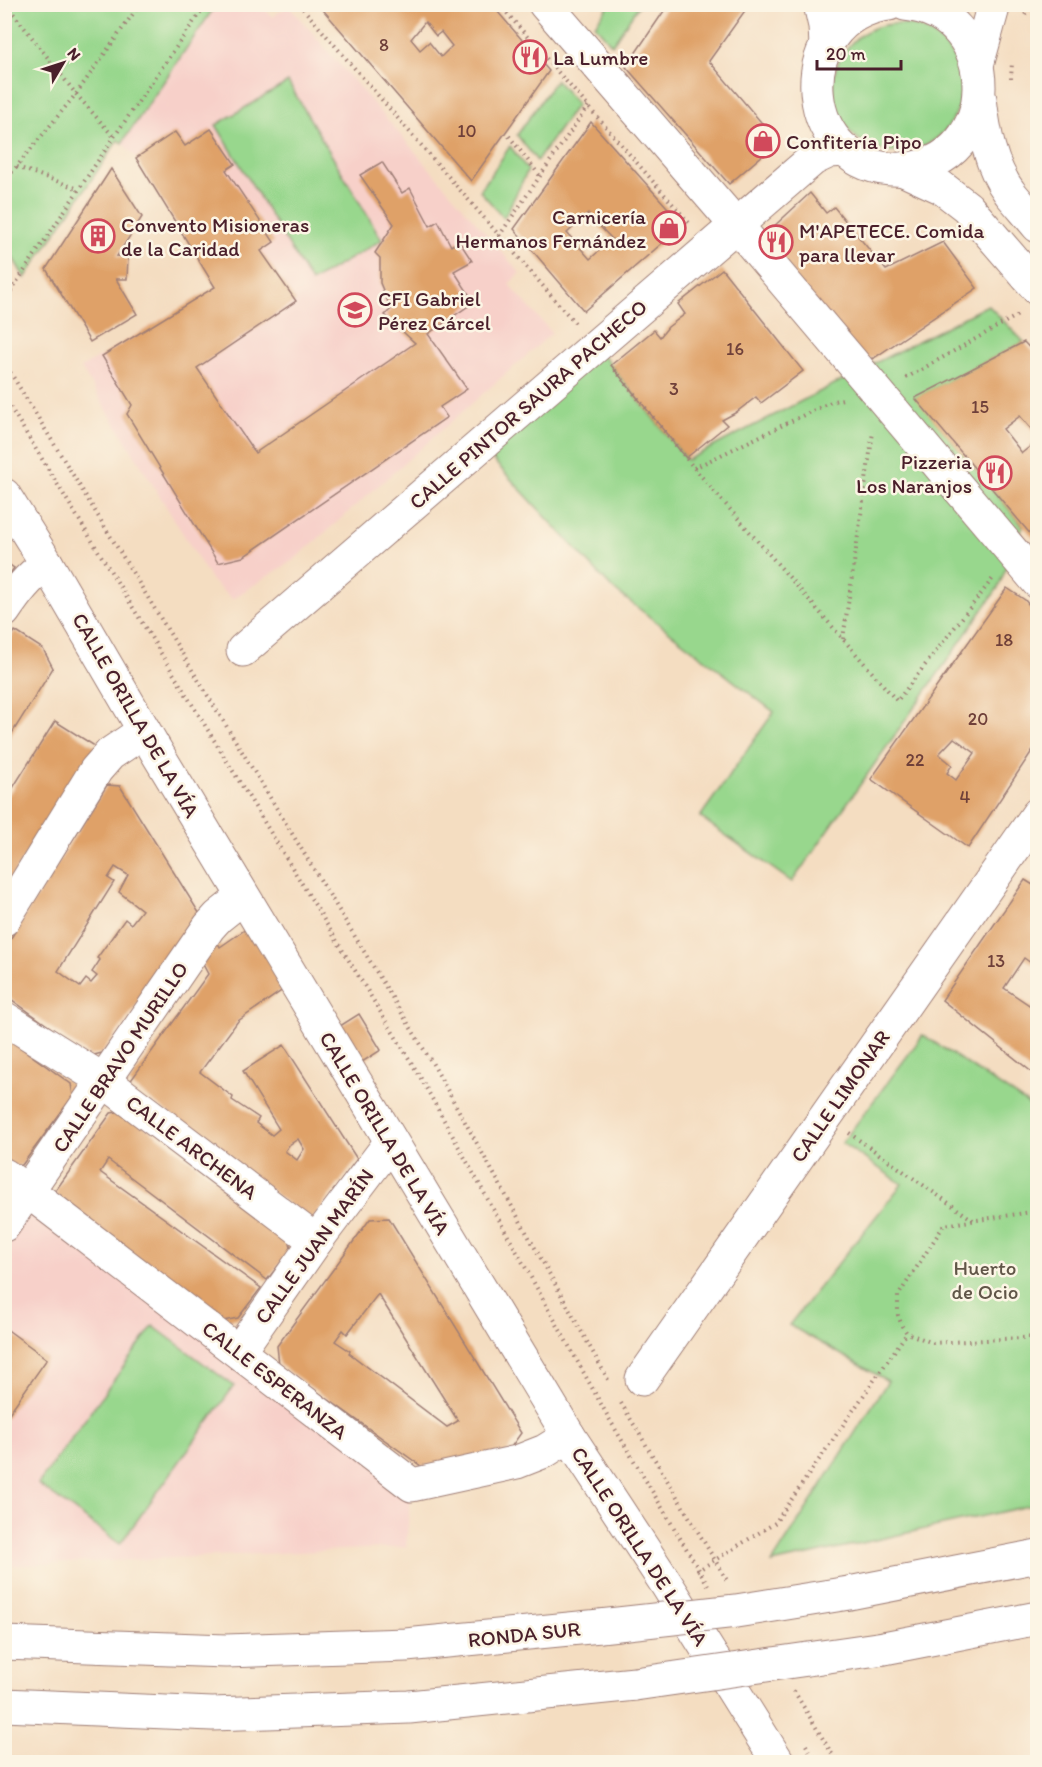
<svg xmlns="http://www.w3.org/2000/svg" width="1042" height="1767" viewBox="0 0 1042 1767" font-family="Itim,sans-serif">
<rect width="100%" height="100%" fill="#fcf5e5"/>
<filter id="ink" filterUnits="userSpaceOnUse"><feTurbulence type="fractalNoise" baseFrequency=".0167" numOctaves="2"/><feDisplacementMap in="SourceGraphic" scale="12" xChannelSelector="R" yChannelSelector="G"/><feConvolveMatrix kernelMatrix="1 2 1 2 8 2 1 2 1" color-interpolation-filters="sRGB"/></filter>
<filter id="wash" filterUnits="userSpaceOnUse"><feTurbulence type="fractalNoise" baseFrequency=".008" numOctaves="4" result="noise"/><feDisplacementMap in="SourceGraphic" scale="24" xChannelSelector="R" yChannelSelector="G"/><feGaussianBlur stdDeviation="1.35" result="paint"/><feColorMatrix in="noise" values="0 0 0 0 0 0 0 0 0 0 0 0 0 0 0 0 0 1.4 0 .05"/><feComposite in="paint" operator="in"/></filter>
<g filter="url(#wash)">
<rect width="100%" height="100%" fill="#f4ddc1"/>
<g fill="#f7d0c9">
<polygon points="216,5 261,5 272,17 289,6 520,273 509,284 552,333 295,559 232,599 212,581 81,368 215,287 136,158 122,143"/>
<polygon points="29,1192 412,1485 406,1547 5,1566 5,1225"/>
</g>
<g fill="#98d78d" stroke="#717b5c" stroke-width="1.5">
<polygon points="5,4 216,5 122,143 118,140 25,278 5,245"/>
<polygon points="609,5 639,5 612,45 595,25"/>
<circle cx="897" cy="88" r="64"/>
<polygon points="556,80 577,104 537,161 517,135"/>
<polygon points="288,82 382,240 311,282 216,125"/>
<polygon points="510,146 528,170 504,218 480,191"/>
<polygon points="988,305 1024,342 916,398 1023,526 998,588 792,882 700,817 774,712 612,588 480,446 596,347 687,460"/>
<polygon points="923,1035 1037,1110 1037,1504 772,1563 888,1381 789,1325 902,1184 842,1143"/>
<polygon points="153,1326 234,1386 120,1544 38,1484"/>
</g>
<g id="blocks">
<g fill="#dfa168" fill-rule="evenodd">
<path d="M318,4h63l4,6 7,-6h99l58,67 -78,110zM425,22l11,14 5,-4 11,14 -11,11 -12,-15 -9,8 -9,-11z"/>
<polygon points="668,5 749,5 709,61 778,142 729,184 626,67"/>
<path d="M591,122l92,103 -99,86 -70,-82zM588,214l24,25 -22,20 -23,-26z"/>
<polygon points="211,129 235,164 226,170 274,242 261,251 296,301 197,368 255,453 415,343 385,315 391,309 380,283 380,258 375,253 394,224 360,175 382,162 402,193 410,188 430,226 438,221 451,246 459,241 472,261 454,271 474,302 428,334 467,389 440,407 447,417 243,557 218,563 127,414 132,405 102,356 215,287 136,158 175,132 185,146"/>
<polygon points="111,169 142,217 117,256 128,257 127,279 116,279 137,314 90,342 46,269"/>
<polygon points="810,193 826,213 834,207 886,270 943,242 977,288 874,358 865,359 758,241"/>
<polygon points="722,269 803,371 761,403 756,397 735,413 722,420 727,425 686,458 611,365 654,330 660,337 668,327 685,314 678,304"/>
<polygon points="1024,342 1038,357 1038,437 1020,416 1003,429 1022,453 1038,440 1038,543 915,398"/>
<polygon points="4,561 14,568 4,583"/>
<path d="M1007,588l18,12 13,16v126l-70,106 -97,-69zM954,738l21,15 -19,27 -9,-7 5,-8 -13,-11z"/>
<polygon points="15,631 43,649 53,668 4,746 4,648"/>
<polygon points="55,721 98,748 4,888 4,802"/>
<path d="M107,785l13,1 81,130 -99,137 -12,3 -86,-62v-45zM115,867l13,8 -9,17 23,18 -11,14 -6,-5 -28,39 3,2 -8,12 5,4 -6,7 -5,-4 -6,8 -22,-16 56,-89 -6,-4z"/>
<polygon points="1025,880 1038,888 1038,968 1024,958 1004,988 1038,1011 1038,1077 942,1000"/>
<path d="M249,927l38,60 -49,34 -38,51 33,25 -1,3 27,18 -3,5 16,12 7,-6 -36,-58 41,-26 73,114 -46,62 -182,-138 79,-109 -9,-17 19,-14 2,4zM298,1139l6,10 -7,11 -12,-9 4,-6z"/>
<polygon points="359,1014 381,1050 362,1062 340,1026"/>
<polygon points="4,1036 71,1084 73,1096 22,1165 7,1168 4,1166 4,1093 7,1090 4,1088"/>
<polygon points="124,1111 289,1233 291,1249 267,1280 108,1160 100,1172 261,1288 238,1318 223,1321 58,1203 56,1190 111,1113"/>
<path d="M389,1218l132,215 -17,24 -83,9 -142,-102 -2,-18 93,-127zM378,1294l80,127 -9,5 -2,1 -98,-74 1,-2 -15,-10 8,-11 4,4z"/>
<polygon points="5,1328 47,1359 5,1419"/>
</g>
</g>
</g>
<g filter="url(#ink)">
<use href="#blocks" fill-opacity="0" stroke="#9f7e76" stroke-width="1.5"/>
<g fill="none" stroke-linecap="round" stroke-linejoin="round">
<g stroke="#9f7e76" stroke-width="35">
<g id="minor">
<polyline points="545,4 736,225 1038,582"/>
<polyline points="4,495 47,564 159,756 569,1436 667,1585 778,1762"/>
<path d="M4,611c13,-19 24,-34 43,-47"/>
<polyline points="243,650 813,159 830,151 845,150"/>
<polyline points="4,919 96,770 110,754 144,731"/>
<polyline points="4,1018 103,1080 316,1241"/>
<polyline points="4,1175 29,1192 412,1485 517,1462 545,1451 569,1436"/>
<polyline points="4,1225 209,927 218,917 243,897"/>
<polyline points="239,1351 316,1241 391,1142"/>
<polyline points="642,1379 1038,814"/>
</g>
</g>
<g stroke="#9f7e76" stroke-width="35">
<g id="major">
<polyline points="820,4 825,26 826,47"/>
<path d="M889,4c-106,14 -90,171 14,165 100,-6 102,-155 2,-165"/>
<polyline points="977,65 994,4"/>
<path d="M980,99c4,33 10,67 30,94 9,11 19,22 28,33"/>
<polyline points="902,169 941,187 967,207 1038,289"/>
<polyline points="849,1593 1038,1556"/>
<polyline points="4,1643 226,1651 406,1645 600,1626"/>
<polyline points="884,1648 1038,1618"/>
<polyline points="4,1705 212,1714 409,1707 635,1684"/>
</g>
</g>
<g stroke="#9f7e76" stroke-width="4" stroke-dasharray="1.5 4.5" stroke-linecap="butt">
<polyline points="6,4 76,94 114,137"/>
<polyline points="299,4 575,323"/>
<polyline points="499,4 690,224"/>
<polyline points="1025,15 1031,4"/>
<polyline points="1011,79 1012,62"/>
<polyline points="509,136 540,176"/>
<polyline points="17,167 79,189"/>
<polyline points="4,182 76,94 140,4"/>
<polyline points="499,236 588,106"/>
<polyline points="4,301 114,137 206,4"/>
<polyline points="4,362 434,1066 610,1383"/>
<polyline points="615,370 694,468 897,701 994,577"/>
<polyline points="906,378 1018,315"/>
<polyline points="4,397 419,1075 611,1422 708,1585"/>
<polyline points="694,468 833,401 843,399"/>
<polyline points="843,639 873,432"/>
<polyline points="849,1133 973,1220"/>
<polyline points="1038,1211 944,1225 898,1296 898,1315 902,1326 907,1333 933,1343 1038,1337"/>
<polyline points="621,1403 728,1582"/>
<polyline points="697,1571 775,1523 907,1333"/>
<polyline points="794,1691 837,1762"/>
<polyline points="806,1745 816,1762"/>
</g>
<use href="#minor" stroke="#fff" stroke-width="33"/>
<use href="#major" stroke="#fff" stroke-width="33"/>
<g stroke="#9f7e76" stroke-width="35" stroke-linecap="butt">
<g id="major-bridge">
<polyline points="600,1626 736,1611 849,1593"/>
<polyline points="635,1684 884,1648"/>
</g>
</g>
<use href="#major-bridge" stroke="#fff" stroke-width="33"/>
</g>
</g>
<defs>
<g id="restaurant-ring" transform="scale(1.725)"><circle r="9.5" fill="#fcf5e5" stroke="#d1495b" stroke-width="1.5"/><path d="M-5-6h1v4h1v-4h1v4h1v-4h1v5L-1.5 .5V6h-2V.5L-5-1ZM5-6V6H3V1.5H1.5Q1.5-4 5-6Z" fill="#d1495b"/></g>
<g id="shop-ring" transform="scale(1.725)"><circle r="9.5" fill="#fcf5e5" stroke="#d1495b" stroke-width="1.5"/><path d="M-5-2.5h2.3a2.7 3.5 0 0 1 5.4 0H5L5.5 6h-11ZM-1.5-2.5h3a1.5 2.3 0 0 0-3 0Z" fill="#d1495b"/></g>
<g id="building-ring" transform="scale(1.725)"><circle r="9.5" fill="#fcf5e5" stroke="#d1495b" stroke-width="1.5"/><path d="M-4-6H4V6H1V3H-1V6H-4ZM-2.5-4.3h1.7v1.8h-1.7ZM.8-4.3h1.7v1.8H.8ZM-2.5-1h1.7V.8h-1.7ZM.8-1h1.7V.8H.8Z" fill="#d1495b"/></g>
<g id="school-ring" transform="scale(1.725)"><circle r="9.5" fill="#fcf5e5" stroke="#d1495b" stroke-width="1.5"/><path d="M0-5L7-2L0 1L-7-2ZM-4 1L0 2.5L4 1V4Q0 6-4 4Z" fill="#d1495b"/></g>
</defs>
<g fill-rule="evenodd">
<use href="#restaurant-ring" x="530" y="57"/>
<use href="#shop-ring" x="763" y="141"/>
<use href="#shop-ring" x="669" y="228"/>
<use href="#building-ring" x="98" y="236"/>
<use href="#restaurant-ring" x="776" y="242"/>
<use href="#school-ring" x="355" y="310"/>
<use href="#restaurant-ring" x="995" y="473"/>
</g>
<g text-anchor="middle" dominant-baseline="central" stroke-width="5" stroke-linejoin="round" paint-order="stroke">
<g font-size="18" fill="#6f403a">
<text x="384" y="45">8</text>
<text x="467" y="131">10</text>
<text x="735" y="349">16</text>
<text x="674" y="389">3</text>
<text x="980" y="407">15</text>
<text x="1004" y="640">18</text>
<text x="978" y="719">20</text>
<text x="915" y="760">22</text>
<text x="965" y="797">4</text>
<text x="996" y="961">13</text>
</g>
<g font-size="21" fill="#4a1f2b" stroke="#fcf5e5" text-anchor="start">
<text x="553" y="57">La Lumbre</text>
<text x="786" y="141">Confitería Pipo</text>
<text x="646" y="216" text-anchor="end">Carnicería<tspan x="646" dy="24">Hermanos Fernández</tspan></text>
<text x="121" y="224">Convento Misioneras<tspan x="121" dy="24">de la Caridad</tspan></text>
<text x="799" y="230">M'APETECE. Comida<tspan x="799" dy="24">para llevar</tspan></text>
<text x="378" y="298">CFI Gabriel<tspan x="378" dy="24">Pérez Cárcel</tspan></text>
<text x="972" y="461" text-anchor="end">Pizzeria<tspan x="972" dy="24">Los Naranjos</tspan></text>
</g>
<g font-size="21" fill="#4a1f2b" stroke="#fcf5e5">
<text transform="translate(528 404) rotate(-41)">CALLE PINTOR SAURA PACHECO</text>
<text transform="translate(136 715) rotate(60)">CALLE ORILLA DE LA VÍA</text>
<text transform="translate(120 1057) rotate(-56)">CALLE BRAVO MURILLO</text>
<text transform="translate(840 1096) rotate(-55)">CALLE LIMONAR</text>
<text transform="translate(385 1133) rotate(59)">CALLE ORILLA DE LA VÍA</text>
<text transform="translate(192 1147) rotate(37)">CALLE ARCHENA</text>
<text transform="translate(314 1246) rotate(-54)">CALLE JUAN MARÍN</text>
<text transform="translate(275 1380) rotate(38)">CALLE ESPERANZA</text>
<text transform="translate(640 1546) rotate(57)">CALLE ORILLA DE LA VÍA</text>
<text transform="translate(524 1634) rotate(-6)">RONDA SUR</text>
</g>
<g font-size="21" fill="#615648" stroke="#fcf5e5">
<text x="985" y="1267">Huerto<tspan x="985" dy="24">de Ocio</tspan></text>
</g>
</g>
<rect width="1042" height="1767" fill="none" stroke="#fcf5e5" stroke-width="24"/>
<g transform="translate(63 63) rotate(51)" stroke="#fcf5e5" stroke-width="4.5" paint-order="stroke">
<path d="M0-4.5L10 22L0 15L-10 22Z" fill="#4a1f2b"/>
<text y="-9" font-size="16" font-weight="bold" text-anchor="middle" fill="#4a1f2b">N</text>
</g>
<path d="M817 60v9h84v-9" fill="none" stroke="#4a1f2b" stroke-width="3"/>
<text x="826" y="60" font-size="18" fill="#4a1f2b" stroke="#fcf5e5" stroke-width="4.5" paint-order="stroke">20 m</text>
</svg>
